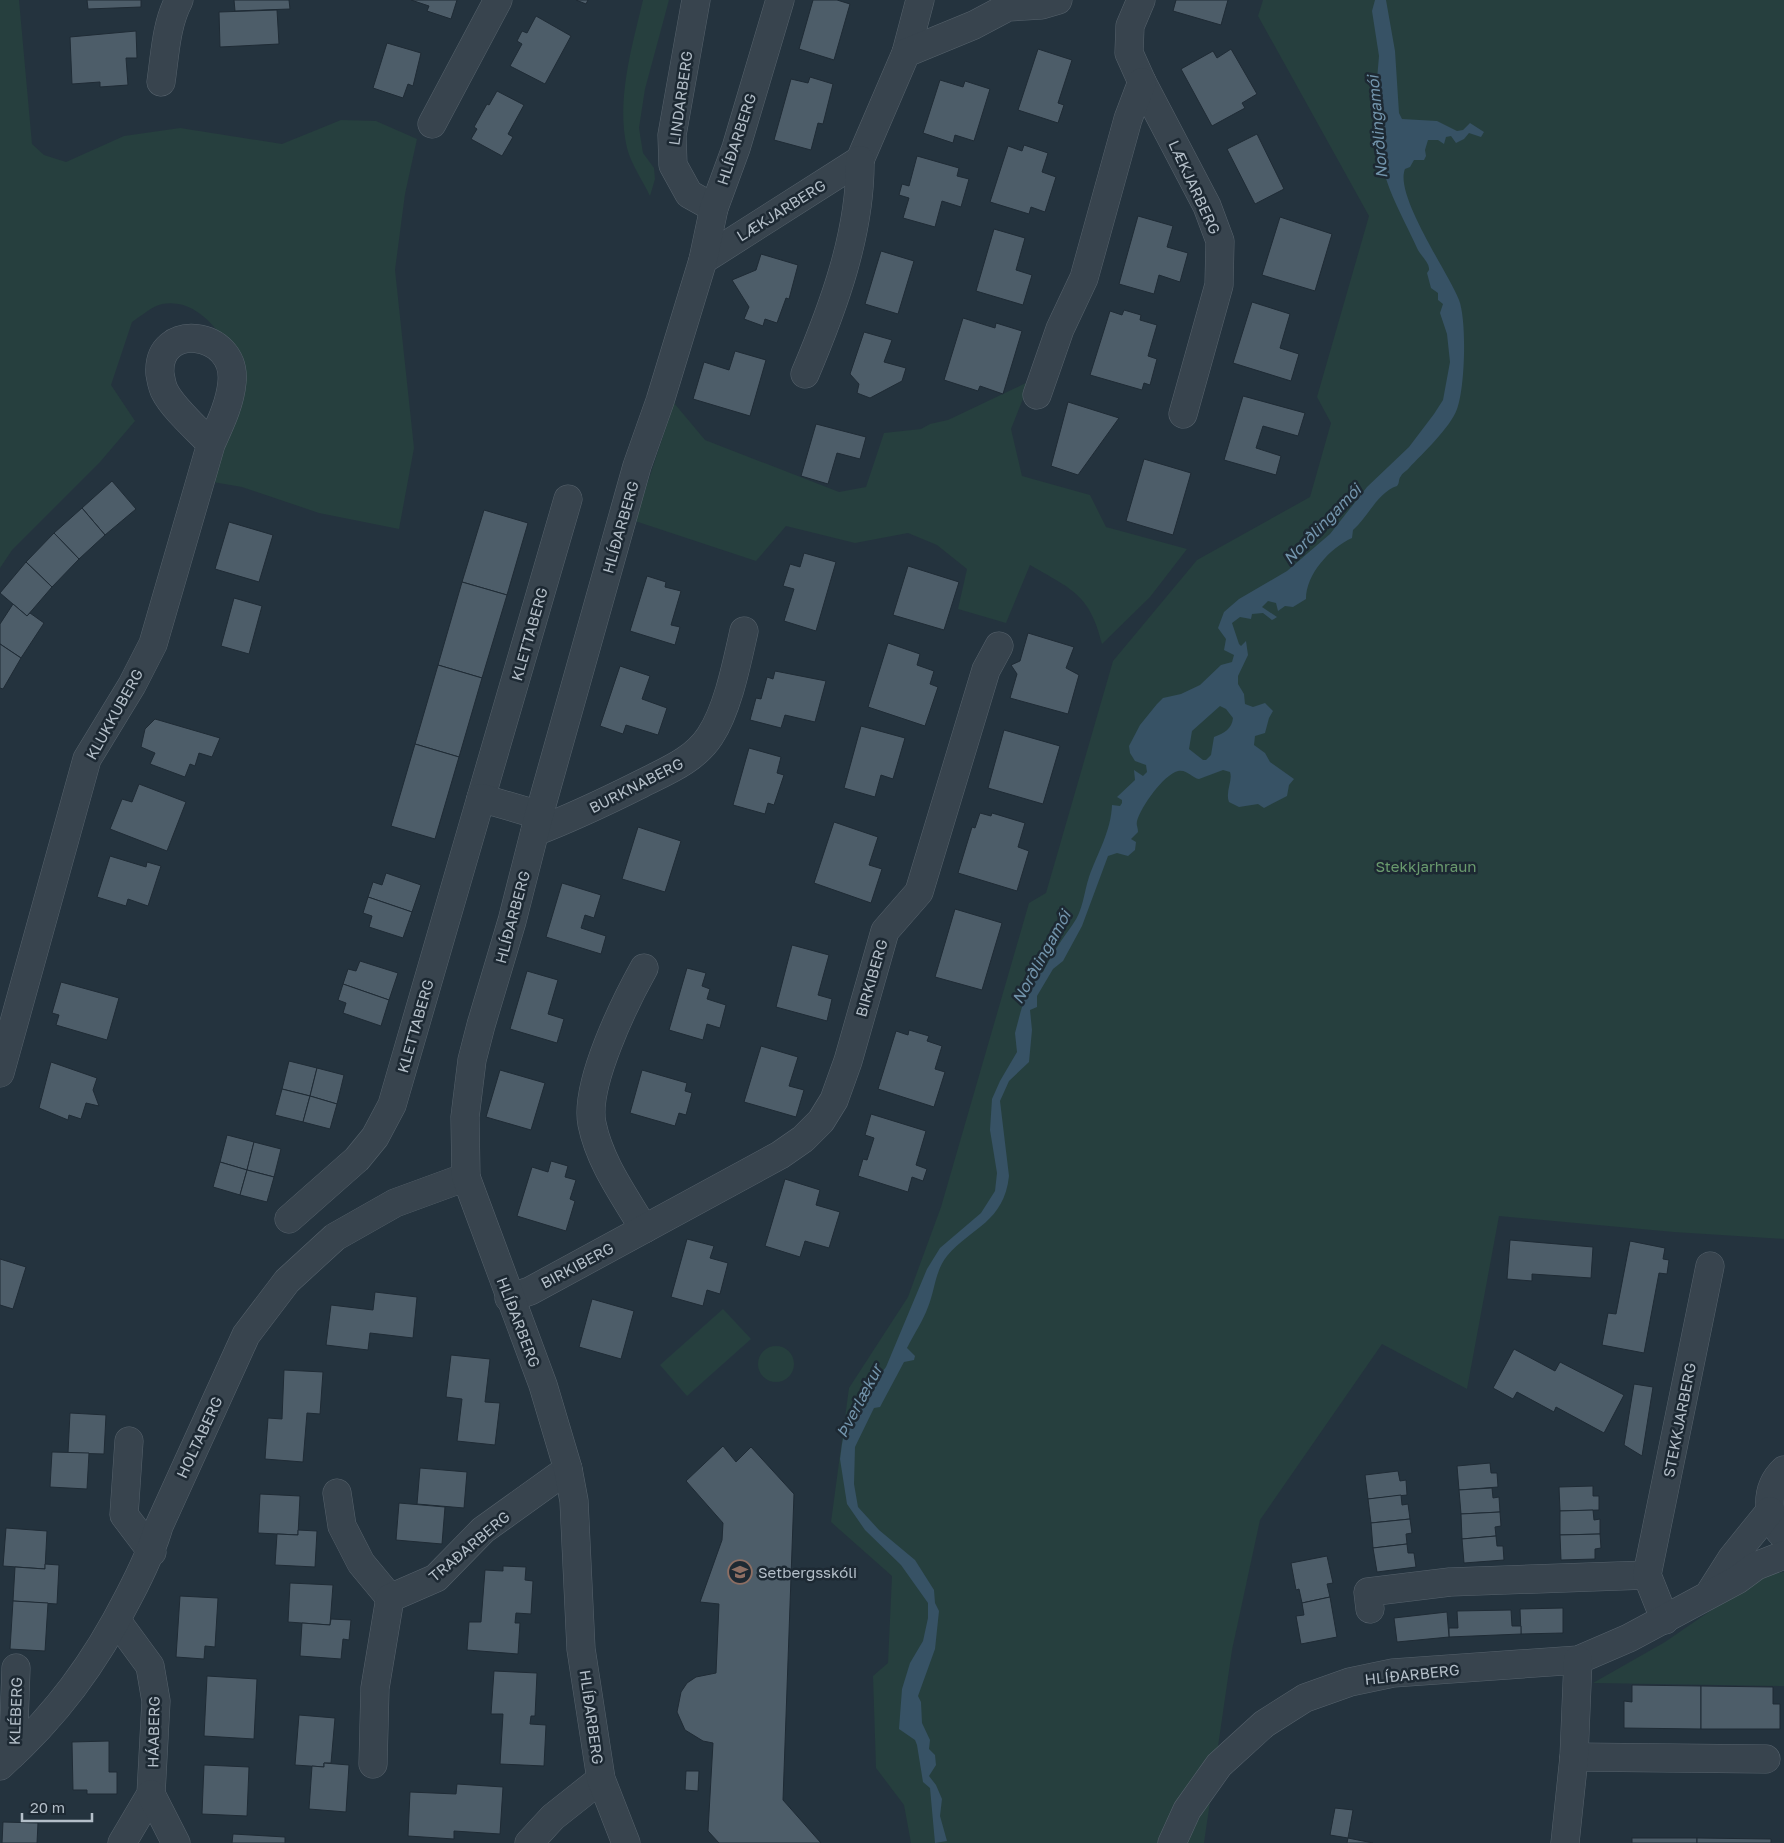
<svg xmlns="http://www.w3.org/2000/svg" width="1784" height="1843" viewBox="0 0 1784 1843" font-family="'Golos Text',sans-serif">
<rect width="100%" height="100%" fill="#24333e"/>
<g fill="#263f3e">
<path d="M0,0h19l13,144 12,11 22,7 58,-26 56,-8 102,16 59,-24 35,1 41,18 -12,55 -10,76 19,178 -15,81 -80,-16 -77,-26 -35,-6 34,-118c-18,-25 -41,-66 -79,-59 -10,2 -22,13 -30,18l-21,63 24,36 -35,41 -88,88 -12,18z"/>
<path d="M643,0h26l-24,89 -6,39 4,25 11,15 1,11 -5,17c-7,-15 -19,-32 -23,-48 -11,-49 5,-101 16,-148z"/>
<polygon points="1263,0 1784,0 1784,1239 1674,1232 1499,1216 1467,1389 1382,1344 1260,1520 1232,1650 1204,1843 911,1843 904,1805 876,1768 873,1676 888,1663 892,1576 831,1522 849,1388 908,1297 941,1207 1029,903 1046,893 1113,661 1197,560 1310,497 1331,423 1317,397 1369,216 1258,16"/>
<path d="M1030,381l-19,48 11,47 68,19 16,32 81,22 -37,48 -48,47c-12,-50 -31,-55 -72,-79l-24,58 -48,-14 9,-40 -30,-24 -29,-12 -53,10 -69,-17 -30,35 -121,-40 39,-118 31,37 134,52 27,-5 18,-54 37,-4 9,-5 18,-4z"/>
<polygon points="723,1309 751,1339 687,1396 660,1365"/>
<circle cx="776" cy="1364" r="18"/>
<polygon points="1784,1572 1784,1686 1593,1683 1665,1642 1761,1576"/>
</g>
<path fill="#375265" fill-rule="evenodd" d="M1375,0h11l9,51 4,62 3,6 35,2 20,10 6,-1 7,-7 14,9 -3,5 -12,-4 -5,6 -8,4 -5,-7 -5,1 -2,7 -6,-4h-10l-3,10 1,6 -2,4h-10l-4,7 -5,2c-11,26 43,103 54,131 8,21 6,88 -2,109 -7,19 -34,44 -48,59 -2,3 -7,5 -8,8 -3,3 -1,7 -4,10 -19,6 -29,31 -44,44l-1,8c-22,10 -46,36 -46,61l-13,8 -8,-1 -7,5 -2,-8 -8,-2 -6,6 15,10 -3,2 -2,1 -9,-7 -11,1 -1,5 -11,-2 -8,6 7,21 2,2 5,-5 2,14 -10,21v8l6,10 1,10 8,3 12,-4 8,8 -4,7 -4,15 -10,3 -1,9 11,8 5,9 24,17 -5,6 -2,11 -23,12 -6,-4 -19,3 -10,-5c-4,-10 4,-21 1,-30l-7,-2 -24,9c-7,-1 -12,-10 -21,-8 -15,4 -37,36 -41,50 -1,5 1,6 1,11l-7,7 5,3 -1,8 -7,6 -11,-3 -9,3 -26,70 -19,35 -10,8 -16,27v11l-7,3 2,20 -3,32 -20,19 -9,20 9,75c-5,46 -37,51 -62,80 -12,15 -12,34 -19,51 -5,14 -14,27 -21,41l8,8 -1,4 -10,2 -24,45 -6,1 -2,4 -17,35 -1,37 4,23 21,23 36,30 19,30 1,13 4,8 -4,38 -17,47 3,6 1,21 8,17 -1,9 6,6 1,10 -7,11 7,9 6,14 -2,17 7,25 -12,2 -5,-55 -7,-6 -6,-37 -2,-5 -16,-11 3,-40 8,-26 13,-22 5,-23v-15l-27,-38 -36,-35 -18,-26 -7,-45 2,-15 5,-25 39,-52 41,-98 13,-21 41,-35 14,-22 2,-18 -7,-43 2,-31 8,-18 17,-29 -2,-19 5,-19 4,-14 15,-26 4,-2c8,-17 20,-34 30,-48 10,-13 11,-32 16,-47 9,-25 22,-46 23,-72l8,1 2,-3v-3l-5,-3 18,-17 -1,-10 9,6 4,-4 -1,-7 -11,-4 -5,-8 -1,-7 11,-21 17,-21 6,-6 18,-4 19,-9 21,-20 11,-3 2,-7 -10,-5 2,-11 -8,-11 6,-16 15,-13 48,-28 43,-37 37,-47 42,-40 25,-33 9,-14 7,-38 -3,-28 -7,-21 3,-9 -5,-4v-7l-7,-5 -4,-15 2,-3c1,-7 -9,-15 -12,-22 -17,-38 -43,-77 -36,-120l-2,-2 -3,-35 3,-35 -7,-45zM1220,706l6,3 7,9c-1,11 -9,15 -19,19l-3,18 -5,5h-3l-14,-11 3,-18z"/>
<g fill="#4d5d69" stroke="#1f2b35">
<polygon points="87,0 141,0 141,7 88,9"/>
<polygon points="234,0 289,0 290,9 235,11"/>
<polygon points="411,0 457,0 451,19 427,11 429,6"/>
<polygon points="576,0 588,0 586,4"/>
<polygon points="813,0 837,0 850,4 834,60 799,49"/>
<polygon points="1176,0 1228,0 1221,25 1173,11"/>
<polygon points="277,10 279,44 220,47 219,12"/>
<polygon points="536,16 571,36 545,84 510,66 522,44 517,41 522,31 527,33"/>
<polygon points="136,31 137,58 126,58 128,85 100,87 100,82 72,84 70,37"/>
<polygon points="387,43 421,53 413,86 408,84 403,98 373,88"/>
<polygon points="1038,49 1072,60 1058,103 1064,105 1058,123 1018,110"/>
<polygon points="1231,49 1257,94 1242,103 1245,108 1212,126 1181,69 1213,51 1217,58"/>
<polygon points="810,77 833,84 823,124 818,123 811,150 774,140 791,79 808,83"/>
<polygon points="940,80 963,87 965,81 990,89 974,141 955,135 953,143 923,133"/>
<polygon points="497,91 524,105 508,134 513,137 502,156 471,139 477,129 474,127 487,104 489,105"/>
<polygon points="1257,134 1284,189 1255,204 1227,149"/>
<polygon points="1024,145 1048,153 1042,172 1056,177 1045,212 1031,207 1029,214 990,202 1008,146 1022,151"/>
<polygon points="917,156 959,168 957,176 969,179 961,207 942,201 935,227 903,218 909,198 899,195 902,184 909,186"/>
<polygon points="1138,216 1173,226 1167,247 1188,253 1180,282 1159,275 1154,294 1119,284"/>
<polygon points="1280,217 1332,234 1315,291 1262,275"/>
<polygon points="994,229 1025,238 1016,270 1032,275 1023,305 976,291"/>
<polygon points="881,251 914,261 898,314 865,304"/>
<polygon points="761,254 798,265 789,299 786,298 777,323 765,319 763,326 744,319 749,307 732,280 756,270"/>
<polygon points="1252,302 1290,314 1280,348 1299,354 1291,381 1233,363"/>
<polygon points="1124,310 1141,315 1140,320 1157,325 1148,356 1157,359 1150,385 1144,383 1142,390 1090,375 1110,311 1122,315"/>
<polygon points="963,318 995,328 996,323 1022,331 1003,394 980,386 978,391 944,380"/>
<polygon points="864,332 892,340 884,362 906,368 902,381 870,398 857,393 859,384 850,374"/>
<polygon points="735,351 766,360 750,416 693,399 704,362 729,370"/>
<polygon points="1243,396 1305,413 1298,436 1263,426 1256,448 1281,456 1276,475 1224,460"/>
<polygon points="1068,402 1119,418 1078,475 1051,466"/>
<polygon points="816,424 866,437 860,459 837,453 828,484 801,476"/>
<polygon points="1144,459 1191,473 1173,535 1126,521"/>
<polygon points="112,481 136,509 105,535 82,508"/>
<polygon points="82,508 105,535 79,559 54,533"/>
<polygon points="484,510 528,523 507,595 462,582"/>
<polygon points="229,522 273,535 259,582 215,569"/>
<polygon points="54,533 79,559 52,587 26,562"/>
<polygon points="804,553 836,562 816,631 784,621 794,589 783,586 790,564 800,567"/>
<polygon points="26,562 52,587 27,616 0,593"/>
<polygon points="908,566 959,582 944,630 893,615"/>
<polygon points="647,576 666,582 665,587 681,591 671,625 680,627 675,645 630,631"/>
<polygon points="462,582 507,595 482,678 438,665"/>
<polygon points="234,598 262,606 249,654 221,646"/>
<polygon points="13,604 27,616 30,613 44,623 21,658 0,644 0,624"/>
<polygon points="1028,633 1074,647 1066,668 1079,675 1068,714 1010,698 1017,674 1011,665 1020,661"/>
<polygon points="888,643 920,654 917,665 934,671 930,684 938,687 925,726 868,707"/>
<polygon points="0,644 21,658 3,689 0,688"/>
<polygon points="438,665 482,678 459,757 415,744"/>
<polygon points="620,666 650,676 642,699 667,708 658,735 626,725 623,734 600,726"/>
<polygon points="775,671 826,681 815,722 785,715 781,728 750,720 756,698 761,699 767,677 773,679"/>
<polygon points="155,719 220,738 212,757 199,753 195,766 190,764 185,777 150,764 155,753 141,747 145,729"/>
<polygon points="861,726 905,738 893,779 881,775 875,797 844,788"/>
<polygon points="1004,730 1060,746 1043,804 988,788"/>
<polygon points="415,744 459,757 435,839 391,826"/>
<polygon points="749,748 781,757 777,773 784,775 774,805 768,803 765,814 733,805"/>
<polygon points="139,784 186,802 167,851 110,829 122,799 132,802"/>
<polygon points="980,813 991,816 992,813 1025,823 1018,847 1029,851 1017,891 958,873 972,827 975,828"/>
<polygon points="834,822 878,837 869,865 882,869 871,903 814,883"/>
<polygon points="638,827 681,841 665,892 622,879"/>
<polygon points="110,856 146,867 147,862 161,866 148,906 128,899 126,906 97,897"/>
<polygon points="386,873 421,885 412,912 368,897 373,882 382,885"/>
<polygon points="562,883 601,895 594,918 585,915 581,928 606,936 601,954 546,937"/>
<polygon points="368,897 412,912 403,938 369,927 372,916 363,913"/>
<polygon points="955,909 1002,923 982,990 935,977"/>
<polygon points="792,945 829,955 818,995 832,999 827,1021 776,1007"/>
<polygon points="360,961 398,973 389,1000 343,984 348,969 356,971"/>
<polygon points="687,968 706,973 702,986 710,989 707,999 726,1005 720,1028 707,1024 703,1040 669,1030"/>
<polygon points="527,971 558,980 548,1014 564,1019 557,1043 510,1029"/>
<polygon points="61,982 119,998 107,1040 56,1025 59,1015 52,1013"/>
<polygon points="343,984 389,1000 381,1026 343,1013 346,1003 338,1000"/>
<polygon points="909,1030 929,1036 927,1041 942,1046 935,1069 945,1072 934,1107 878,1089 896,1031 908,1035"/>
<polygon points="761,1046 798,1057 789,1086 804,1090 796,1117 744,1102"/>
<polygon points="289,1061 317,1068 310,1096 282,1089"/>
<polygon points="51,1062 97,1078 93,1090 99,1106 86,1103 81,1119 69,1115 68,1120 39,1108"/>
<polygon points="317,1068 344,1075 337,1104 310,1096"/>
<polygon points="500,1070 545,1083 531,1130 486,1117"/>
<polygon points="642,1070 687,1083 685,1091 692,1093 686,1115 679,1113 675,1126 630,1113"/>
<polygon points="282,1089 310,1096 303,1122 275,1115"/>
<polygon points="310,1096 337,1104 330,1129 303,1122"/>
<polygon points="871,1114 926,1131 916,1165 927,1169 923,1181 912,1177 908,1192 858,1176 863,1159 867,1160 874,1138 865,1135"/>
<polygon points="227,1135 254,1142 247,1170 220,1162"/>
<polygon points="254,1142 281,1149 274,1177 247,1170"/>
<polygon points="551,1161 568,1166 565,1177 576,1180 570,1199 575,1201 566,1231 517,1216 532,1167 548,1172"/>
<polygon points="220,1162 247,1170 240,1195 213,1187"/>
<polygon points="247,1170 274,1177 267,1202 240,1195"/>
<polygon points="785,1179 820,1190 816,1205 840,1212 829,1248 805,1241 800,1257 765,1246"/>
<polygon points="687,1239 714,1246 710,1258 728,1263 720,1294 707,1290 703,1306 671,1297"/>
<polygon points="1510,1240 1593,1247 1591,1278 1532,1274 1532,1281 1507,1279"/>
<polygon points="1630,1241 1665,1248 1663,1259 1669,1260 1667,1274 1659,1273 1644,1353 1602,1345 1608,1313 1616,1314"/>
<polygon points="0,1259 26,1267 13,1309 0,1305"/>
<polygon points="375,1292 417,1297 413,1338 370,1333 368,1350 326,1345 331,1305 373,1310"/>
<polygon points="592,1299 634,1311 621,1359 579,1347"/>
<polygon points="1514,1349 1555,1371 1560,1362 1624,1395 1604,1433 1556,1407 1554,1412 1517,1392 1513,1399 1493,1388"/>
<polygon points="451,1355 490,1359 485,1402 500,1403 495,1445 457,1441 462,1399 446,1397"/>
<polygon points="284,1370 323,1372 320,1414 307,1413 303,1462 265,1459 268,1418 282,1419"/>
<polygon points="1634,1384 1653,1387 1642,1456 1624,1445"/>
<polygon points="70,1413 106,1415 104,1454 68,1453"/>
<polygon points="723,1446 736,1462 751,1447 794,1494 783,1800 821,1843 719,1843 708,1831 713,1743 703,1741 685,1730 677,1712 681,1692 687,1683 696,1677 716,1673 719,1604 700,1602 722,1540 723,1523 686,1481"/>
<polygon points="52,1452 89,1453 87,1489 50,1487"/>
<polygon points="1490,1463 1491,1473 1497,1473 1498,1487 1459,1490 1457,1466"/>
<polygon points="420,1468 467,1472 464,1508 417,1504"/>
<polygon points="1398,1471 1400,1481 1406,1480 1407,1495 1368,1499 1365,1475"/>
<polygon points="1593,1486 1593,1496 1599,1496 1599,1510 1560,1511 1559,1487"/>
<polygon points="1492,1488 1493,1498 1499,1497 1500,1512 1461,1514 1459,1490"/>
<polygon points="260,1494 300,1496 298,1535 258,1533"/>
<polygon points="1401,1495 1402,1505 1408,1504 1410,1519 1371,1523 1368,1499"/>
<polygon points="399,1503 445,1507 442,1544 396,1540"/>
<polygon points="1593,1510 1594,1520 1600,1519 1600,1534 1560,1535 1560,1511"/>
<polygon points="1500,1512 1501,1526 1495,1527 1496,1536 1462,1539 1461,1514"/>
<polygon points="1410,1519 1412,1533 1406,1534 1407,1544 1373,1548 1371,1523"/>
<polygon points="6,1528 47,1531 45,1569 3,1566"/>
<polygon points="298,1530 317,1531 315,1567 275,1565 277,1534 298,1535"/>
<polygon points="1600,1534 1601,1548 1595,1549 1595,1559 1561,1560 1560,1535"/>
<polygon points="1496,1536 1497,1546 1503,1546 1504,1560 1464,1563 1462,1539"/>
<polygon points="1407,1544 1408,1553 1414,1553 1416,1567 1377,1572 1373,1548"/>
<polygon points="1327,1556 1333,1583 1327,1584 1330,1597 1302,1603 1299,1589 1296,1590 1291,1563"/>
<polygon points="45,1564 59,1565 57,1604 13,1601 15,1567 45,1569"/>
<polygon points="503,1566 526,1567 525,1580 533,1581 531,1614 516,1613 515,1623 520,1623 518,1654 467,1650 469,1622 481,1622 485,1570 503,1571"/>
<polygon points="290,1583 333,1585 330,1625 288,1622"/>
<polygon points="180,1596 218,1598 215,1647 205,1646 204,1659 176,1657"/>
<polygon points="1330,1597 1337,1637 1301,1644 1296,1616 1304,1615 1302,1603"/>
<polygon points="13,1601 48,1603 45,1651 10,1649"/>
<polygon points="1563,1608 1563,1633 1521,1634 1520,1609"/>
<polygon points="1511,1610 1512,1626 1521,1626 1521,1634 1449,1637 1449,1628 1458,1628 1457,1611"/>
<polygon points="1447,1612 1449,1637 1397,1642 1394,1618"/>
<polygon points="331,1619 351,1620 349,1640 343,1639 341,1659 300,1656 302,1623 330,1625"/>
<polygon points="494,1671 537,1673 535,1716 531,1716 530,1724 546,1725 544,1766 500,1764 503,1714 491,1714"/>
<polygon points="207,1676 257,1679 254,1739 204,1736"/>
<polygon points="1632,1685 1701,1686 1701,1729 1624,1728 1624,1701 1632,1702"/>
<polygon points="1701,1686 1773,1687 1773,1704 1780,1704 1780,1729 1701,1729"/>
<polygon points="299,1715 335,1718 331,1763 324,1763 324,1767 295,1765"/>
<polygon points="109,1741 109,1772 117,1772 117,1794 87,1794 87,1790 73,1790 72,1742"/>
<polygon points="324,1763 349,1765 346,1812 309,1809 312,1766 324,1767"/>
<polygon points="204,1765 249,1767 247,1816 202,1814"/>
<polygon points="686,1771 699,1771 698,1791 685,1790"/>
<polygon points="457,1784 503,1787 500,1834 454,1831 454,1839 408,1836 410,1792 456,1794"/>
<polygon points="1335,1808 1353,1810 1348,1838 1330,1835"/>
<polygon points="3,1822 38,1823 37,1843 2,1843"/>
<polygon points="233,1834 285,1837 285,1843 232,1843"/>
<polygon points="1348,1838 1373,1843 1347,1843"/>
<rect x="1632" y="1838" width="65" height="5"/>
<polygon points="1697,1838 1771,1839 1771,1843 1697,1843"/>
</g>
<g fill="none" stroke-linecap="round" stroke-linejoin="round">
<g stroke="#56626c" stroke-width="29">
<g id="minor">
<polyline points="696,0 672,135 673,165 689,194 714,208"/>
<polyline points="1141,0 1130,26 1129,53 1142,82 1207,206 1220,241 1219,285 1183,414"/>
<polyline points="906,53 920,0"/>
<path d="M161,82c4,-27 5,-58 18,-82"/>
<polyline points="432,124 498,0"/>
<polyline points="703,260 860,160 906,53 974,25 1008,7 1041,5 1058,0"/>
<path d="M805,374c28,-66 56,-141 55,-214"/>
<polyline points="1037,395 1060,329 1084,278 1128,119 1142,82"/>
<polyline points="481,798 568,499"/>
<path d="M535,832c36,-14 70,-30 104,-47 25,-13 55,-24 71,-49 18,-27 27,-74 34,-105"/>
<path d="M0,1073l87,-314 45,-74 21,-41 58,-200c9,-20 19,-40 21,-62 5,-52 -76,-61 -72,-8 1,5 2,13 5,18 8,16 33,38 46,52"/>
<polyline points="289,1219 357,1159 375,1137 392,1105 481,798 539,815"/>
<path d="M644,1229c-20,-34 -44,-66 -52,-105 -8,-39 33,-122 52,-156"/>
<polyline points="509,1298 530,1291 780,1155 803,1139 821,1121 834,1100 848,1061 885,931 919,892 986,670 999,646"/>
<polyline points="129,1441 124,1515 152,1552"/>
<path d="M1784,1470c-19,18 -19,48 0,66"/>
<polyline points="337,1493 342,1526 361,1563 390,1598"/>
<polyline points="1711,1591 1732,1558 1770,1511"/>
<polyline points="1370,1609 1368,1592 1450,1582 1647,1575"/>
<polyline points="1665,1620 1647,1575 1710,1266"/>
<polyline points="117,1621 150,1666 156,1701 151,1794 122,1843"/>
<polyline points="13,1754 16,1668"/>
<polyline points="1574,1757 1766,1759"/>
<polyline points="373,1764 375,1688 390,1598 436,1578 483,1530 568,1469"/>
<path d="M0,1766c56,-50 95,-103 129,-170 12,-23 23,-45 30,-70l87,-191 41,-54 48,-44 60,-34 71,-26"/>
<polyline points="151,1794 176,1843"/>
<polyline points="529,1843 553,1817 601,1779"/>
<polyline points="626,1843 601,1779 581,1649 574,1501 568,1469 543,1385 466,1177 465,1117 472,1060 481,1025 512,921 539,815 637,466 660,401 703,260 714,208 736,148 780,0"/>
<polyline points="1172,1843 1187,1810 1219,1765 1264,1724 1305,1698 1350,1682 1393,1673 1578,1660 1629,1638 1737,1580 1756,1566 1784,1555"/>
<polyline points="1565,1843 1574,1757 1578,1660"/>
</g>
</g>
<use href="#minor" stroke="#38444e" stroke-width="28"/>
</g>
<defs>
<g id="school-ring" transform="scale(1.25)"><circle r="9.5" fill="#1d2933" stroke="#8d6e63" stroke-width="1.5"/><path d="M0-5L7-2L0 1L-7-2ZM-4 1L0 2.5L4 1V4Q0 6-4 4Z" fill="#8d6e63"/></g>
</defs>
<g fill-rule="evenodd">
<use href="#school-ring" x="740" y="1572"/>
</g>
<g text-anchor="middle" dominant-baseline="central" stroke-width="5" stroke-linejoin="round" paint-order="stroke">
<g font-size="15" fill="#b4bfc9" stroke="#1d2933">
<text transform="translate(680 98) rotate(-82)">LINDARBERG</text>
<text transform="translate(736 139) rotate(-72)">HLÍÐARBERG</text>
<text transform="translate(1195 187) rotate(65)">LÆKJARBERG</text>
<text transform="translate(781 210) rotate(-32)">LÆKJARBERG</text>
<text transform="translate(620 527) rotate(-74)">HLÍÐARBERG</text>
<text transform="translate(529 634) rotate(-74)">KLETTABERG</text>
<text transform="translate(114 714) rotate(-61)">KLUKKUBERG</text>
<text transform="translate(636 785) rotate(-27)">BURKNABERG</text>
<text transform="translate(512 917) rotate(-75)">HLÍÐARBERG</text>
<text transform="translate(871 978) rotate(-74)">BIRKIBERG</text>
<text transform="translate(415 1026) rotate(-74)">KLETTABERG</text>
<text transform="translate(577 1265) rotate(-28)">BIRKIBERG</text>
<text transform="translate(519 1322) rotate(69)">HLÍÐARBERG</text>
<text transform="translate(1679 1420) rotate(-79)">STEKKJARBERG</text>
<text transform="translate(199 1437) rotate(-65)">HOLTABERG</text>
<text transform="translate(469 1546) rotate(-40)">TRAÐARBERG</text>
<text transform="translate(1412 1674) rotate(-6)">HLÍÐARBERG</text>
<text transform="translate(15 1711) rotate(-88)">KLÉBERG</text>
<text transform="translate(592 1717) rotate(82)">HLÍÐARBERG</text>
<text transform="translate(153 1732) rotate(-89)">HÁABERG</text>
</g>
<g font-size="15" fill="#6a9a6e" stroke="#1d2933">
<text x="1426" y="866">Stekkjarhraun</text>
</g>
<g font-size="15" fill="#b4bfc9" stroke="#1d2933" text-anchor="start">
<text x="758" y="1572">Setbergsskóli</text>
</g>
<g font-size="16" font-style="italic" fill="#7395ad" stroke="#1d2933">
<text transform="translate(1377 127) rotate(-95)">Norðlingamói</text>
<text transform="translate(1322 524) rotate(-46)">Norðlingamói</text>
<text transform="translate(1041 957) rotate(-61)">Norðlingamói</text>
<text transform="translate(859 1401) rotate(-62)">Þverlækur</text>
</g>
</g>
<path d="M22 1813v8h70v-8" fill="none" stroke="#b4bfc9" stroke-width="2.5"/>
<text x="30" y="1813" font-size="15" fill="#b4bfc9" stroke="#1d2933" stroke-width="4" paint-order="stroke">20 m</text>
</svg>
